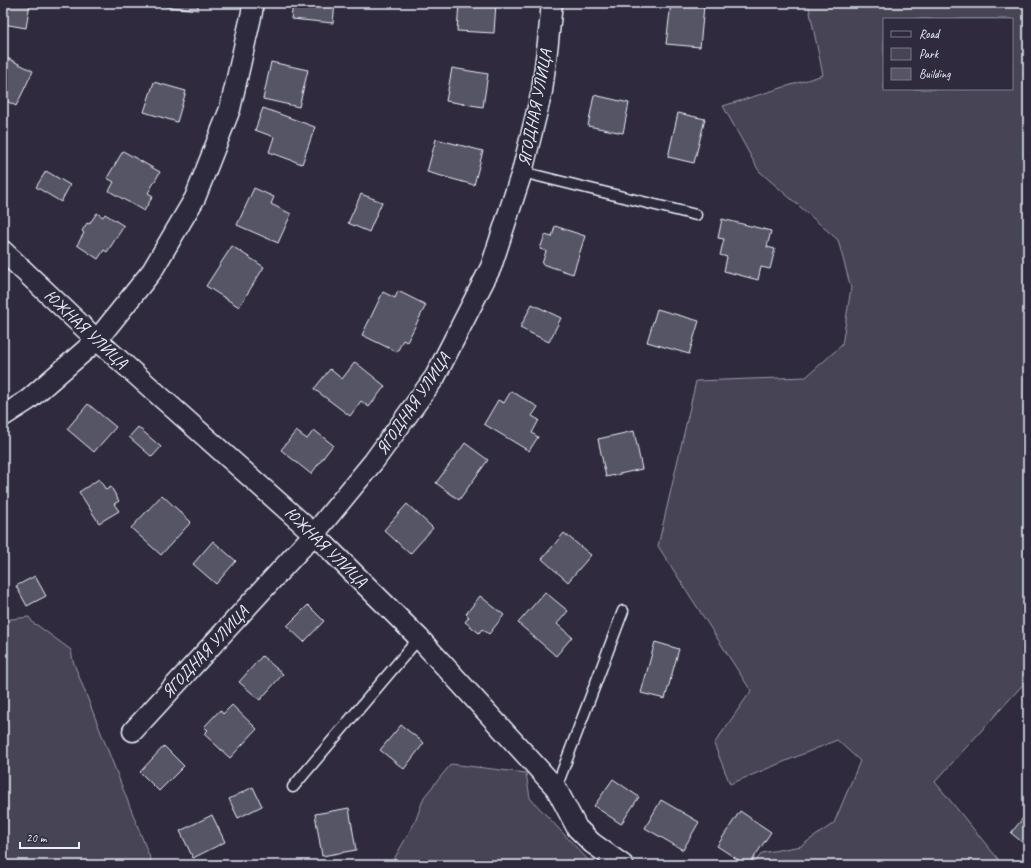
<svg xmlns="http://www.w3.org/2000/svg" width="1031" height="868" viewBox="0 0 1031 868" font-family="Caveat,sans-serif">
<rect width="100%" height="100%" fill="#2f2a3d"/>
<filter id="ink" filterUnits="userSpaceOnUse"><feTurbulence type="fractalNoise" baseFrequency=".025" numOctaves="2"/><feDisplacementMap in="SourceGraphic" scale="8" xChannelSelector="R" yChannelSelector="G"/><feConvolveMatrix kernelMatrix="1 2 1 2 8 2 1 2 1" color-interpolation-filters="sRGB"/></filter>
<g filter="url(#ink)">
<g fill="#464455" stroke="#979aa6" fill-rule="evenodd">
<path d="M808,3h220v676l-93,103 68,83h-250l9,-12 39,-7 33,-23 26,-62 -23,-21 -107,44 -16,-40 37,-53 -93,-145 38,-165 110,-4 36,-32 9,-57 -13,-48 -79,-69 -36,-65 100,-31zM884,19h128v70h-128z"/>
<polygon points="29,617 34,624 37,625 71,650 73,661 152,863 152,865 3,865 3,620"/>
<polygon points="451,764 526,773 530,798 590,862 596,865 393,865 394,859 415,822 424,797"/>
</g>
<g fill="#575565" stroke="#e8f1f8">
<polygon points="6,3 30,3 26,28 3,24 3,17"/>
<polygon points="160,3 198,3 198,10 160,6"/>
<polygon points="293,3 335,3 333,23 291,19"/>
<polygon points="459,3 496,3 494,33 457,31"/>
<polygon points="671,3 704,6 700,47 666,44"/>
<polygon points="3,56 33,71 16,106 3,99"/>
<polygon points="271,62 308,70 299,107 263,99"/>
<polygon points="452,68 488,74 483,107 446,101"/>
<polygon points="154,82 186,91 177,122 144,112"/>
<polygon points="594,95 629,103 623,133 588,126"/>
<polygon points="263,108 315,127 302,164 269,152 274,137 255,130"/>
<polygon points="678,113 705,119 694,163 668,157"/>
<polygon points="436,139 483,151 474,185 427,172"/>
<polygon points="123,151 160,172 148,193 153,196 144,211 109,191 114,182 107,178"/>
<polygon points="46,171 70,185 61,202 36,187"/>
<polygon points="254,188 274,197 271,204 291,214 278,243 237,225"/>
<polygon points="361,194 382,202 369,232 348,223"/>
<polygon points="97,213 103,217 105,214 124,226 107,252 104,250 98,259 77,245 84,233 82,231 87,223 89,224"/>
<polygon points="722,219 771,231 767,247 775,249 770,269 761,267 758,280 724,271 727,257 720,255 724,239 718,238"/>
<polygon points="555,226 585,236 573,274 542,264 546,251 540,249 545,235 552,237"/>
<polygon points="232,246 264,267 239,307 206,286"/>
<polygon points="398,291 426,305 407,342 403,340 397,352 362,335 383,292 395,298"/>
<polygon points="532,304 561,318 549,342 520,328"/>
<polygon points="657,309 699,321 689,354 647,342"/>
<polygon points="355,362 385,386 369,407 361,401 350,416 314,389 330,369 342,379"/>
<polygon points="511,391 538,407 532,416 539,420 532,433 538,437 529,451 484,424 498,400 504,403"/>
<polygon points="88,404 116,427 94,452 67,429"/>
<polygon points="138,427 161,447 152,457 129,437"/>
<polygon points="314,430 333,445 311,474 281,450 296,431 307,439"/>
<polygon points="634,431 642,469 606,477 598,439"/>
<polygon points="465,443 488,460 459,500 436,483"/>
<polygon points="99,479 106,490 111,487 119,501 114,504 119,511 99,523 79,492"/>
<polygon points="162,495 191,522 161,555 131,528"/>
<polygon points="407,504 433,528 410,554 384,530"/>
<polygon points="564,533 591,555 568,582 542,559"/>
<polygon points="213,541 236,561 216,584 193,564"/>
<polygon points="35,576 46,596 27,606 16,586"/>
<polygon points="545,592 568,611 557,624 572,637 556,656 518,623"/>
<polygon points="480,596 504,615 489,634 482,629 479,633 465,622 469,617 466,614"/>
<polygon points="308,605 324,621 304,642 287,626"/>
<polygon points="655,642 679,649 665,699 641,693"/>
<polygon points="262,656 283,674 260,700 239,682"/>
<polygon points="232,705 257,729 230,758 204,734 208,730 204,727 220,710 223,714"/>
<polygon points="401,725 424,743 404,769 380,750"/>
<polygon points="164,746 184,766 159,791 140,772"/>
<polygon points="613,779 639,797 621,824 594,806"/>
<polygon points="253,787 262,806 238,818 229,799"/>
<polygon points="661,800 699,822 683,850 645,828"/>
<polygon points="349,808 356,850 322,856 315,814"/>
<polygon points="740,811 771,832 749,865 746,865 717,846"/>
<polygon points="1028,812 1028,847 1011,833"/>
<polygon points="212,815 225,842 193,858 180,831"/>
</g>
<g fill="none" stroke-linecap="round" stroke-linejoin="round">
<g stroke="#e8f1f8" stroke-width="13">
<g id="service">
<polyline points="522,172 696,215"/>
<polyline points="293,787 419,638"/>
<polyline points="556,788 623,611"/>
</g>
</g>
<g stroke="#e8f1f8" stroke-width="23">
<g id="minor">
<polyline points="3,251 97,340 314,534 419,638 556,788 577,828 592,843 623,865"/>
<polyline points="3,416 28,400 97,340 152,271 195,198 230,109 252,12 252,3"/>
<polyline points="133,731 314,534 374,461 435,377 491,267 522,172 542,91 548,42 552,3"/>
</g>
</g>
<use href="#service" stroke="#2f2a3d" stroke-width="10"/>
<use href="#minor" stroke="#2f2a3d" stroke-width="20"/>
</g>
</g>
<g text-anchor="middle" dominant-baseline="central" stroke-width="3" stroke-linejoin="round" paint-order="stroke">
<g font-size="17" fill="#e8f1f8" stroke="#2f2a3d">
<text transform="translate(535 108) rotate(-79)">ЯГОДНАЯ УЛИЦА</text>
<text transform="translate(86 329) rotate(43)">ЮЖНАЯ УЛИЦА</text>
<text transform="translate(413 404) rotate(-56)">ЯГОДНАЯ УЛИЦА</text>
<text transform="translate(326 547) rotate(44)">ЮЖНАЯ УЛИЦА</text>
<text transform="translate(205 652) rotate(-47)">ЯГОДНАЯ УЛИЦА</text>
</g>
</g>
<rect width="1031" height="868" fill="none" stroke="#2f2a3d" stroke-width="16"/>
<rect x="8" y="8" width="1015" height="852" fill="none" stroke="#e8f1f8" stroke-width="1.5" filter="url(#ink)"/>
<rect x="883" y="18" width="130" height="72" fill="#2f2a3d" stroke="#797a88"/>
<rect x="891" y="31" width="20" height="6" fill="#2f2a3d" stroke="#797a88"/>
<text x="919" y="38" font-size="12" fill="#e8f1f8">Road</text>
<rect x="891" y="48" width="20" height="12" fill="#464455" stroke="#797a88"/>
<text x="919" y="58" font-size="12" fill="#e8f1f8">Park</text>
<rect x="891" y="68" width="20" height="12" fill="#575565" stroke="#797a88"/>
<text x="919" y="78" font-size="12" fill="#e8f1f8">Building</text>
<path d="M20 842v6h59v-6" fill="none" stroke="#e8f1f8" stroke-width="2"/>
<text x="26" y="842" font-size="12" fill="#e8f1f8" stroke="#2f2a3d" stroke-width="3" paint-order="stroke">20 m</text>
</svg>
